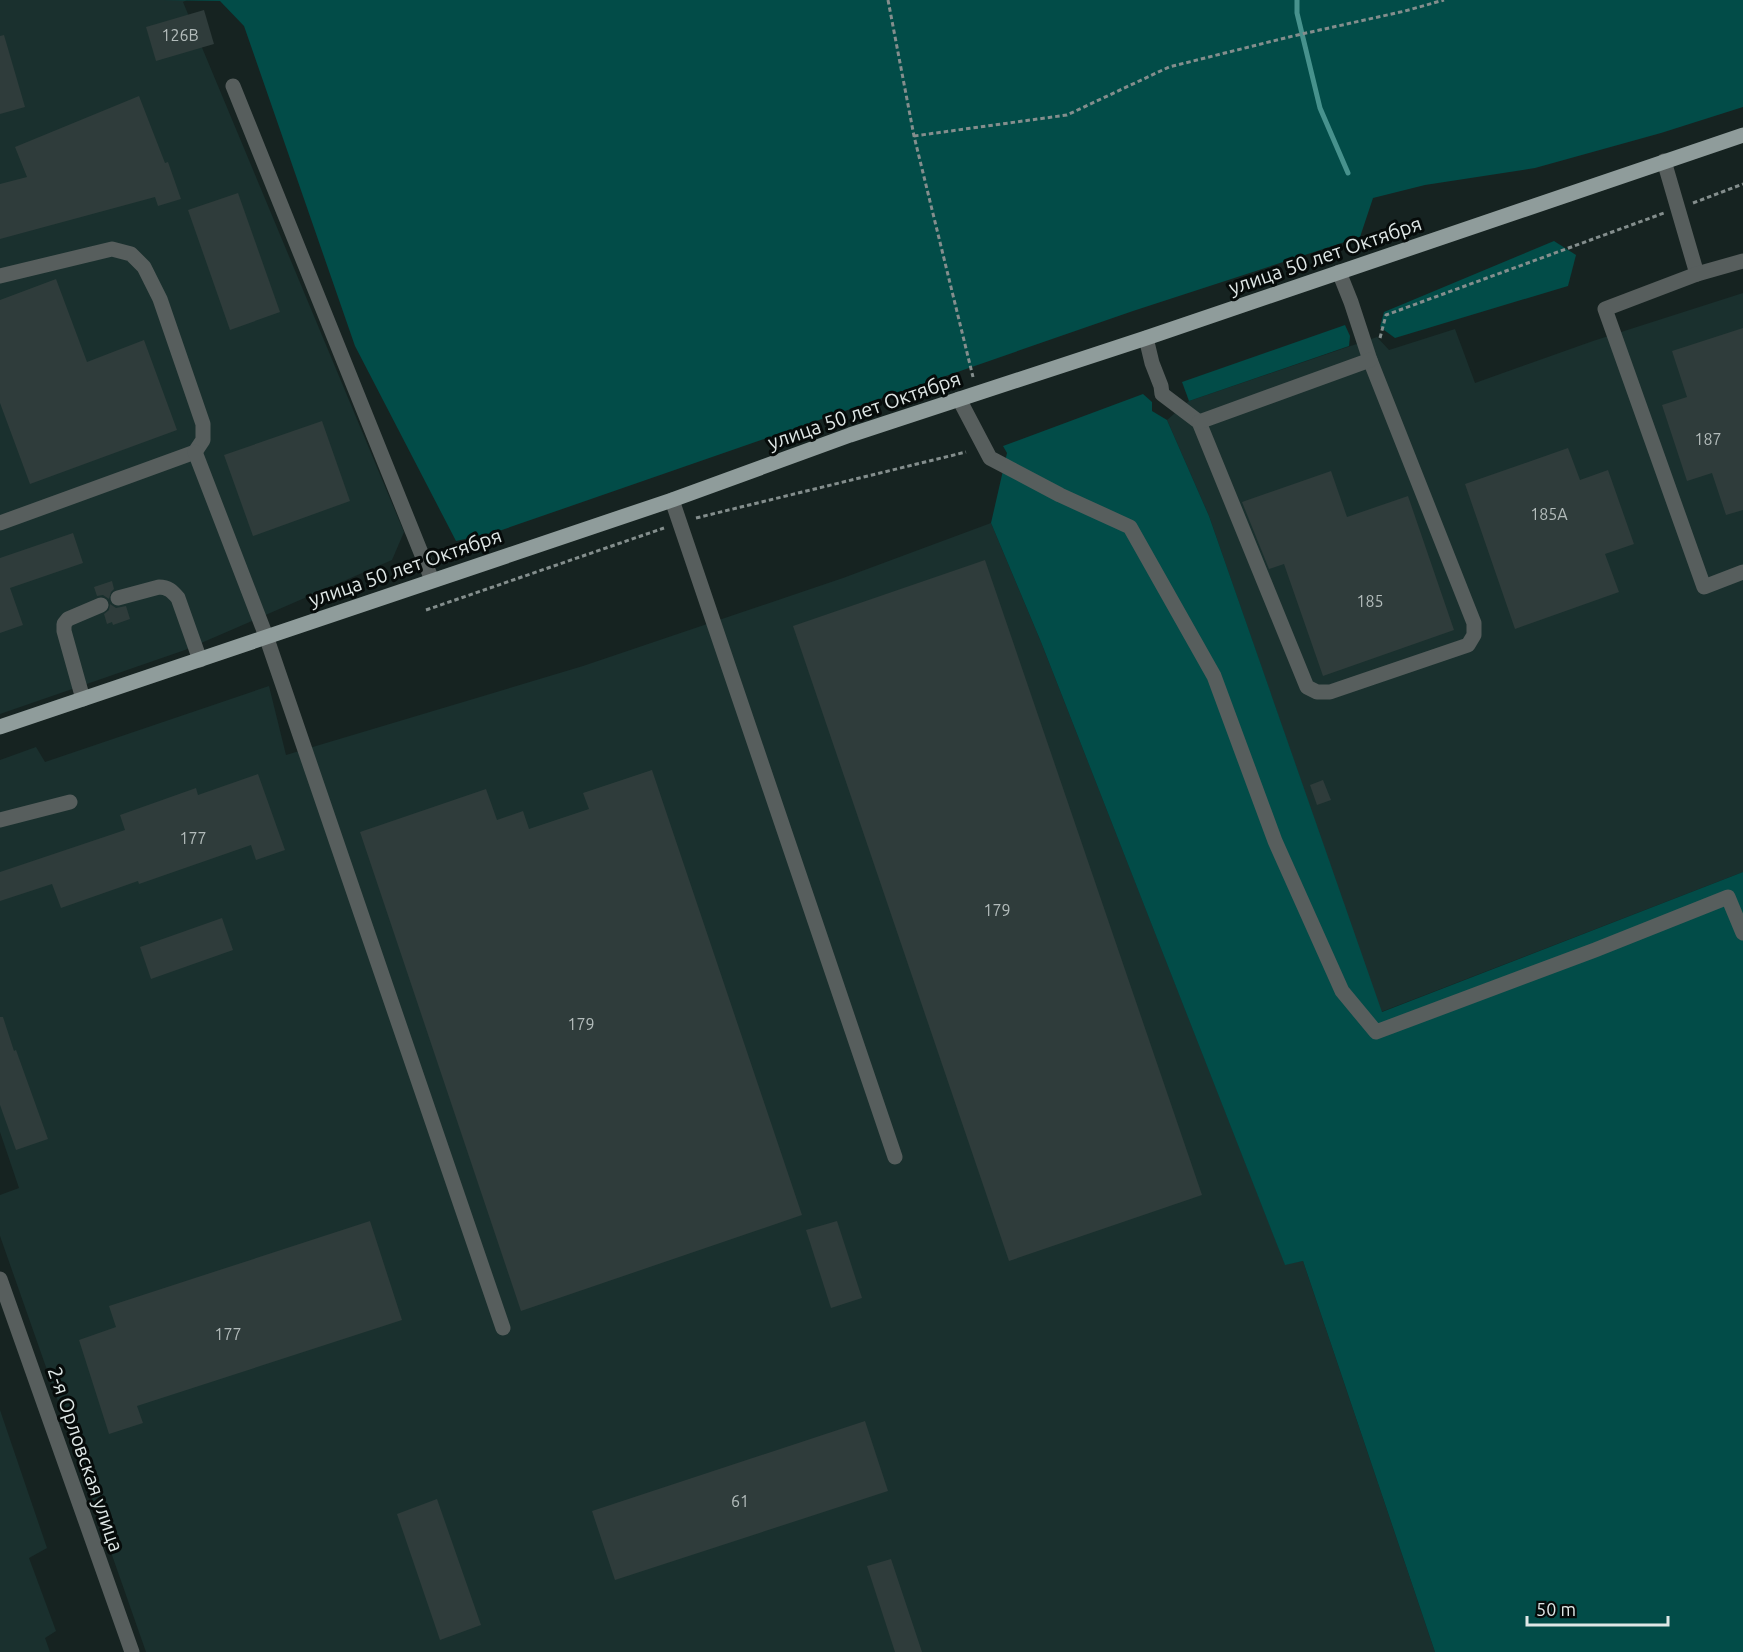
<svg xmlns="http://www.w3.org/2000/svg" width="1743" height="1652" viewBox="0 0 1743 1652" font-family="Ubuntu,sans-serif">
<rect width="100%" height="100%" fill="#162321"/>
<g fill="#1a302e">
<polygon points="0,0 187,0 183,2 404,532 392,560 185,650 0,714"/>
<polygon points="1743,293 1743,872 1381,1012 1209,516 1167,420 1189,401 1377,337 1389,350 1455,329 1475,383 1593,341"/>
<polygon points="991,523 1041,642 1285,1264 1303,1261 1435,1652 146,1652 0,1236 0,1195 19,1188 0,1132 0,760 36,747 45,762 269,686 286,755 583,666 843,578"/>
<polygon points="0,1410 47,1548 29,1558 56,1631 45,1638 50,1652 0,1652"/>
</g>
<g fill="#024c48">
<polygon points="163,0 1743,0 1743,107 1661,133 1535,168 1425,185 1373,198 1360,237 1133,311 496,532 456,541 355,346 244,26 220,1"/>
<polygon points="1554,241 1576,255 1568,286 1395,338 1380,327 1384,312"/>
<polygon points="1345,325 1350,336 1349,346 1189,401 1182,382"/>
<polygon points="1143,394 1152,402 1152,411 1167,420 1209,516 1382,1012 1743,872 1743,1652 1435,1652 1303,1261 1285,1265 1041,642 991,523 1007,453 1003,446"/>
</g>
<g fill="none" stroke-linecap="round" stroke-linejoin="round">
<polyline stroke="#47928d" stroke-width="5" points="1297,0 1297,13 1320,108 1348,173"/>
</g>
<g fill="#2f3c3b">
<polygon points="204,10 214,44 156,61 146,27"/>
<polygon points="4,35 25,107 0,114 0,36"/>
<polygon points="139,96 165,163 168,162 181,199 158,206 155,197 0,239 0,184 27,177 15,147"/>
<polygon points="238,193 280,312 230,330 188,210"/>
<polygon points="56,279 87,362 144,340 177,430 30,484 0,403 0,300"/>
<polygon points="1743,328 1743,510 1726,515 1712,473 1687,481 1662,405 1687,397 1672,351"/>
<polygon points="322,421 350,501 253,536 224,455"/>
<polygon points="1568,448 1580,480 1608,470 1634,544 1605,554 1619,592 1515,629 1465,484"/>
<polygon points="1331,471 1347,517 1408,496 1454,630 1323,676 1284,564 1269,569 1242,502"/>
<polygon points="73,533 83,563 10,588 23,625 0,633 0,558"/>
<polygon points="985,560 1202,1195 1009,1261 793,626"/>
<polygon points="112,581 114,589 111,592 109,599 103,595 97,596 94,587"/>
<polygon points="110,604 116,608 126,606 130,619 113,625 112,622 107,624 104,614 109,610"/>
<polygon points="652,770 802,1215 521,1311 360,832 486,789 497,820 523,811 529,829 589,809 583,793"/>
<polygon points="258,774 285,850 256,860 251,845 139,884 138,881 61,908 52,884 0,901 0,872 125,830 120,815 196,788 198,795"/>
<polygon points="1323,780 1331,800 1317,805 1310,785"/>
<polygon points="222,918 233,950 151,979 140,947"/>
<polygon points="0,1017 3,1017 14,1051 16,1050 48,1139 16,1150 0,1105"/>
<polygon points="370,1221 402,1320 137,1406 143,1423 109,1434 79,1340 116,1327 109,1306"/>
<polygon points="837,1221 862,1298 831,1308 806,1230"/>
<polygon points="865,1421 888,1491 615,1580 592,1511"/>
<polygon points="437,1499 481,1625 440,1640 397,1514"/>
<polygon points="891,1559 922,1652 895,1652 867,1566"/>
</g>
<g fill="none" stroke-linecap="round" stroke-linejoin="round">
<g stroke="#848e8d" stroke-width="3" stroke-dasharray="4.5 3" stroke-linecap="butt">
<polyline points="888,0 914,136 973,377"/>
<polyline points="914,136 1067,115 1169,67 1293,36 1405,11 1444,0"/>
<polyline points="1693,203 1743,184"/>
<polyline points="1380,338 1386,315 1664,213"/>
<polyline points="696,518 966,452"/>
<polyline points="426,610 664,528"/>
</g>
<g stroke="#575e5d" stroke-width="15">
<polyline points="233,86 432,580"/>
<polyline points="1664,161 1697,274"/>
<polyline points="1743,261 1697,274 1605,309 1704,587 1743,572"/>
<polyline points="0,276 112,249 131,254 144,267 160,299 203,424 203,440 195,452 0,523"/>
<polyline points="1146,338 1152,363 1161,386 1162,394 1199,422 1307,687 1317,692 1330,692 1468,645 1474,635 1474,623 1370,360 1351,302 1339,272"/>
<polyline points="959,399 990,458 1060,495 1130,527 1214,676 1275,841 1342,991 1376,1032 1595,950 1728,897 1743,933"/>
<polyline points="1199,422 1370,360"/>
<polyline points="195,452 266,636 503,1328"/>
<polyline points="672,500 895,1157"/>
<path d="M118,598l41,-11c9,0 13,4 19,11l22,62"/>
<polyline points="83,699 64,631 64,624 68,619 101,605"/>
<polyline points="0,820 70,802"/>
<polyline points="0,1279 132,1652"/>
</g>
<polyline stroke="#8f9c9b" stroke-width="15" points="0,727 672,500 850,435 1146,338 1743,135"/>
</g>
<g text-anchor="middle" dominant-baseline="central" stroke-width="6" stroke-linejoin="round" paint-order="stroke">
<g font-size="16" fill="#b3bcbb">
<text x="180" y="35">126В</text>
<text x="1708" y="439">187</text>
<text x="1549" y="514">185А</text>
<text x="1370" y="601">185</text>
<text x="193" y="838">177</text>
<text x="997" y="910">179</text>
<text x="581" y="1024">179</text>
<text x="228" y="1334">177</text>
<text x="740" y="1501">61</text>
</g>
<g font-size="20" fill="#dfe7e6" stroke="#060b0a">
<text transform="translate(1325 255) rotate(-19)">улица 50 лет Октября</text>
<text transform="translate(864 410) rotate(-19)">улица 50 лет Октября</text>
<text transform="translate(405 567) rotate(-19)">улица 50 лет Октября</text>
<text transform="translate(86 1459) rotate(71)">2-я Орловская улица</text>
</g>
</g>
<path d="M1527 1616v9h141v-9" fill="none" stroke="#dfe7e6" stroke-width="3"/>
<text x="1536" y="1616" font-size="18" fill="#dfe7e6" stroke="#060b0a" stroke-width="4.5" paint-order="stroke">50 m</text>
</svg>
